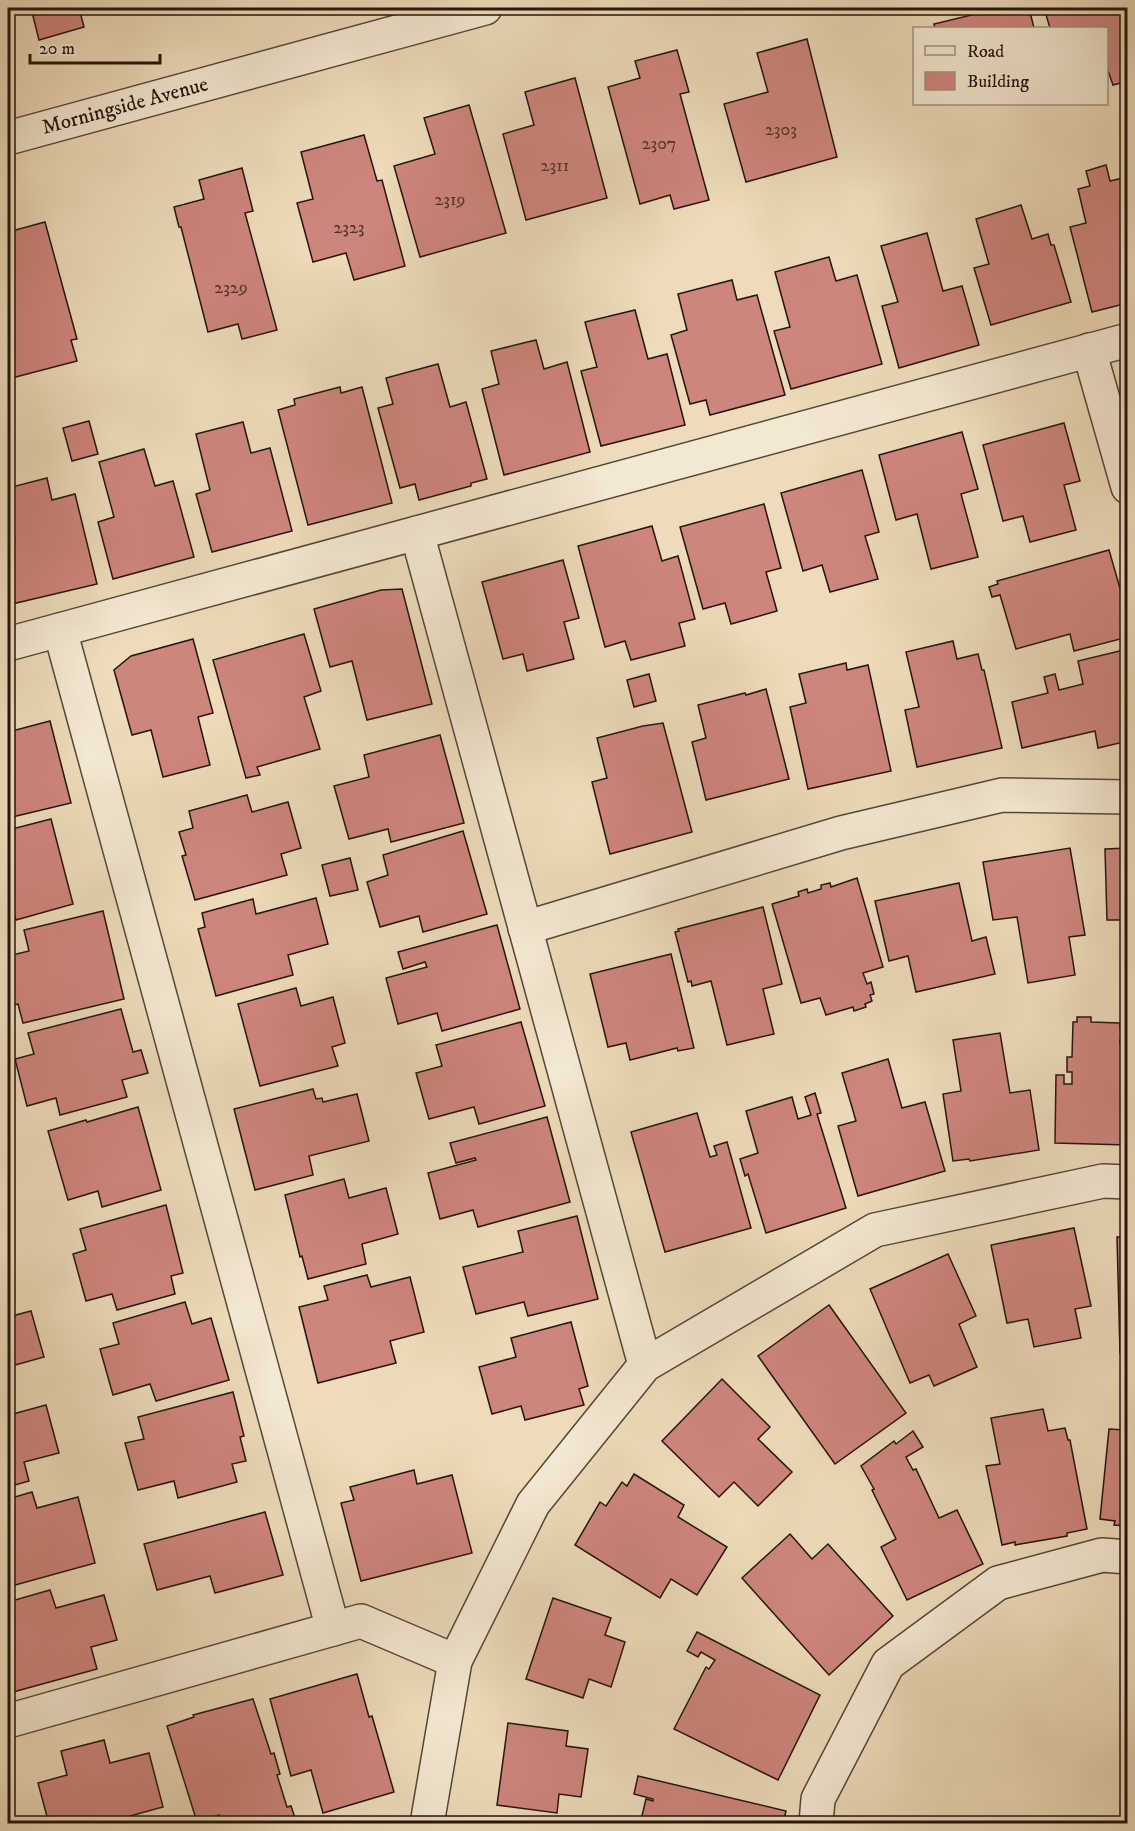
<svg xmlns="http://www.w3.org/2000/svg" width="1135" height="1831" viewBox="0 0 1135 1831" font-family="'IM FELL DW Pica',serif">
<rect width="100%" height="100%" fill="#eddbb9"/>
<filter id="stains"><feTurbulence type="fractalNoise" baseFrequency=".00333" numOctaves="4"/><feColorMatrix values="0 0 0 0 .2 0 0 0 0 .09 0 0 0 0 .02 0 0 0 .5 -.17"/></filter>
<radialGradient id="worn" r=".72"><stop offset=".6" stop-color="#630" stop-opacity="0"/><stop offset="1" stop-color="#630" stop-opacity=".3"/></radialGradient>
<g fill="#ce857d" stroke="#24150e" stroke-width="1.5">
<polygon points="8,8 79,8 84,27 39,40 31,8 8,14"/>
<polygon points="983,8 1029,8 1034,28 935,28 934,24 984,12"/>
<polygon points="1044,8 1128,8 1128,81 1113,85 1106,65 1106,28 1050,28"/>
<polygon points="807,39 837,157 746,182 724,104 768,92 757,53"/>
<polygon points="677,50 689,92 680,94 709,200 674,209 670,195 640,204 608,87 640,78 635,61"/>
<polygon points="575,78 607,198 526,220 503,134 534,125 525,92"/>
<polygon points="469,105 506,233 420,257 394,166 435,154 424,118"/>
<polygon points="364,135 377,181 382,180 405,266 354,280 346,253 313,262 297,203 313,199 301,152"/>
<polygon points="1106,165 1110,181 1123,178 1128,194 1128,303 1092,312 1070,227 1086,223 1078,189 1090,186 1086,171"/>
<polygon points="242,168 253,211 245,213 277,330 242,339 238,324 208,332 181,227 179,227 174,207 204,199 199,180"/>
<polygon points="1021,205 1032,239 1048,234 1051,245 1054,245 1071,302 991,325 974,268 989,264 976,219"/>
<polygon points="45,222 77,339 71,340 77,361 8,379 8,232"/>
<polygon points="927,233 943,291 962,286 979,345 899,368 882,306 898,302 881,246"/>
<polygon points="829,257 836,281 857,275 882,364 791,389 774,331 790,327 775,272"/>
<polygon points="732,280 737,300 757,295 785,395 710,415 706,400 690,404 671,335 687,330 678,294"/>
<polygon points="635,310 648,359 667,354 685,425 601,446 581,371 597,367 585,322"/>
<polygon points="536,340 544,369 567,362 590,452 504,475 482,389 499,384 491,351"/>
<polygon points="438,364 450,407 466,402 487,479 471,483 471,486 419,500 415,484 400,488 378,408 393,404 386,378"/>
<polygon points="340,387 341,393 362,387 392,503 308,525 278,410 295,405 294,399"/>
<polygon points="89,421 98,454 72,461 63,428"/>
<polygon points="243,422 251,453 270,448 292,531 212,552 196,494 210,490 196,434"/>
<polygon points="1064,423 1080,481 1064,485 1076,530 1030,542 1023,516 1003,521 983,445"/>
<polygon points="962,432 978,489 961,494 978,557 931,569 917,514 896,520 879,455"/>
<polygon points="144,449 155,486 173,481 194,557 113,579 98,522 114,517 99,462"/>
<polygon points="862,470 879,532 865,536 878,579 830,592 822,565 803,571 781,493"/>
<polygon points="47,478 52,500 75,494 97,584 12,604 8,586 8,544 15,542 8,512 8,488"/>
<polygon points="764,504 781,568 766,572 777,611 731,624 725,603 703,609 680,527"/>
<polygon points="652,526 662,561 678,556 695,619 679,623 685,646 631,660 625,641 605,647 578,546"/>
<polygon points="1109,550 1128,616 1128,637 1074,651 1070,634 1016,649 1000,595 992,597 989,587 998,584 997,581"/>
<polygon points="563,560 579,618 564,622 574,659 527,671 523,654 503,659 482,582"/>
<polygon points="402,589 432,704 367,720 352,661 330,667 314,609 381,590"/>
<polygon points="304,634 321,691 304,697 320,749 257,767 260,775 246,778 213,660"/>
<polygon points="193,639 213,713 198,717 210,765 163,777 151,730 132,735 114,670 131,656"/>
<polygon points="953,641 957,659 978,654 982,670 984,670 1002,748 917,767 905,710 919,707 906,652"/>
<polygon points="1128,649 1128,741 1098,748 1095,731 1022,748 1012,702 1048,693 1044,677 1055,674 1059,690 1083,684 1078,661"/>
<polygon points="846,663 847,670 868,665 891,771 808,789 790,707 806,703 799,674"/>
<polygon points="649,674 656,701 634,707 627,680"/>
<polygon points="766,689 789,779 706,800 692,742 706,738 698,705 745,693 746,695"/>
<polygon points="50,721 71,803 8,818 8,732"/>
<polygon points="663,723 692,832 610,854 592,782 607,778 597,738 643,726"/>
<polygon points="440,735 464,823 391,842 388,829 349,839 334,786 369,777 364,755"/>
<polygon points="247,795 252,812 288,802 301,848 281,854 287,875 195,900 182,856 186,855 179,832 193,828 189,811"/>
<polygon points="51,819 73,904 16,920 12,905 8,906 8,830"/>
<polygon points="463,831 487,914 423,932 419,916 380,927 367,882 388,875 383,855"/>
<polygon points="1070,848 1085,935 1069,937 1075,975 1028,983 1017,917 993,920 983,862"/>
<polygon points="1128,848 1128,935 1127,920 1107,920 1105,849"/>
<polygon points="350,858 358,890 330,896 322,865"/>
<polygon points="857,878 883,967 863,973 867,984 871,982 874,994 870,995 872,1001 865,1004 866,1007 854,1011 853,1007 826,1015 820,998 801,1003 772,904 799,896 798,892 807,889 808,893 821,889 821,885 830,883 831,887"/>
<polygon points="959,883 972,941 986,937 995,974 916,992 908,956 889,961 875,901"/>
<polygon points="316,898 328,944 288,955 293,975 216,996 198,929 205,927 202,913 253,899 256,914"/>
<polygon points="763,907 782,984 763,989 774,1034 727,1045 711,981 692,986 691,981 688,982 675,932 679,931 678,929"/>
<polygon points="103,911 124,999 23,1023 18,1004 8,1006 8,956 29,951 24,930"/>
<polygon points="497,925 520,1009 442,1031 437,1013 398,1024 386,978 427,967 425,962 403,969 398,952"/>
<polygon points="671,954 694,1048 678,1051 677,1048 630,1060 626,1043 608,1047 590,974"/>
<polygon points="296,988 301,1006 333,997 345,1043 332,1047 338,1066 260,1086 238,1004"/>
<polygon points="121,1009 133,1052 141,1050 148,1073 122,1080 127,1097 60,1115 56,1098 27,1106 15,1059 34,1054 28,1033"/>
<polygon points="1077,1017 1091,1017 1091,1022 1120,1023 1120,1029 1124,1029 1124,1038 1120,1039 1120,1044 1128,1044 1128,1145 1055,1143 1056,1075 1064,1075 1064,1084 1072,1084 1072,1072 1067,1072 1067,1057 1072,1057 1073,1022 1077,1022"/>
<polygon points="521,1022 545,1106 479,1124 474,1107 429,1119 416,1073 442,1066 436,1045"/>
<polygon points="1000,1033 1010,1093 1030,1090 1039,1150 970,1161 969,1159 953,1161 943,1094 961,1091 953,1040"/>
<polygon points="888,1059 902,1108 925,1102 945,1171 858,1196 838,1126 856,1121 842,1073"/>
<polygon points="313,1089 316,1099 322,1098 323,1102 357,1094 369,1141 309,1156 313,1175 255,1190 234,1109"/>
<polygon points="815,1093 821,1113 817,1114 846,1208 766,1233 748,1174 745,1176 740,1159 758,1153 746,1111 792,1097 798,1119 811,1115 805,1097"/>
<polygon points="138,1107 161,1190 102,1207 98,1191 68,1200 48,1131 86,1120 87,1122"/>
<polygon points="697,1113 710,1157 717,1155 714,1146 727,1142 751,1228 665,1252 631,1132"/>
<polygon points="547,1117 570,1202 478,1227 473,1210 440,1219 428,1173 476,1160 475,1158 456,1163 450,1143"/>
<polygon points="344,1179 349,1198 386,1188 398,1234 362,1244 366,1264 308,1279 302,1256 300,1257 285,1195"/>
<polygon points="166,1205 183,1273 171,1276 175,1294 117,1310 112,1294 86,1301 73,1254 86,1250 80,1229"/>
<polygon points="577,1216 598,1299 528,1316 524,1302 476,1314 463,1267 523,1252 518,1231"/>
<polygon points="1074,1228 1091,1306 1075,1309 1081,1338 1034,1347 1028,1319 1007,1323 991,1245"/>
<polygon points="1117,1237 1128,1237 1128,1352 1120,1353"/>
<polygon points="948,1254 976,1316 959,1324 977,1367 934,1386 929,1375 910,1383 870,1289"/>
<polygon points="367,1275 371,1287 410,1277 424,1332 390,1341 396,1363 318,1383 299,1307 328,1300 324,1286"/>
<polygon points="185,1302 192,1324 211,1318 229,1380 156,1401 150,1384 113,1395 100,1349 119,1344 113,1323"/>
<polygon points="829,1305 906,1413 835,1464 758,1356"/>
<polygon points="31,1311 44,1357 8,1367 8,1314 8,1317"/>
<polygon points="571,1322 588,1386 579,1389 584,1405 525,1420 521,1406 492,1414 479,1367 516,1357 511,1338"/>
<polygon points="722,1379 770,1427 758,1439 792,1472 758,1506 734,1482 719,1497 662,1441"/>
<polygon points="233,1392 244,1436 240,1437 246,1461 232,1464 237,1482 178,1498 174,1481 138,1490 125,1443 144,1439 138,1417"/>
<polygon points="9,1400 13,1414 46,1405 59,1453 24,1462 29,1481 8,1487"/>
<polygon points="1128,1407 1128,1526 1114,1525 1115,1521 1100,1519 1109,1429 1125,1430"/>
<polygon points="1043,1409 1048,1431 1065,1428 1068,1440 1070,1440 1087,1529 1067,1533 1067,1536 1015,1545 1015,1542 1002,1545 986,1466 1000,1464 991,1418"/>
<polygon points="913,1431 923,1447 906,1457 913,1470 916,1469 939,1518 957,1510 983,1564 907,1600 881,1547 896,1539 872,1490 874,1489 861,1466 894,1441 896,1444"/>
<polygon points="414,1470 417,1484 452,1475 472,1553 361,1581 341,1503 354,1500 350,1487"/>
<polygon points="634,1474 684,1505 678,1517 727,1547 697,1595 671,1579 660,1598 575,1545 600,1502 606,1506 622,1482 627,1486"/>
<polygon points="32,1492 37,1508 78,1497 95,1563 8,1587 8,1499"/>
<polygon points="265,1512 283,1575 215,1593 210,1576 157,1590 144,1544"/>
<polygon points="790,1534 812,1559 828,1544 893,1616 829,1675 742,1578"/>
<polygon points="50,1590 56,1608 104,1595 117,1640 91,1647 97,1669 13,1692 8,1674 8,1602"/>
<polygon points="553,1598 611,1618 605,1635 625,1642 611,1687 589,1679 583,1698 526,1679"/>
<polygon points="697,1632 820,1695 778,1780 674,1729 706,1667 709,1669 715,1660 701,1652 698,1657 687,1651"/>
<polygon points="357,1674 369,1717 372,1716 394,1792 323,1813 311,1770 291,1776 270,1699"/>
<polygon points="253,1699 271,1754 274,1753 280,1774 277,1775 287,1807 291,1806 296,1821 292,1822 293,1824 221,1824 219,1815 197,1822 167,1726 194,1717 193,1715"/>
<polygon points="508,1723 568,1731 566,1746 588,1749 581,1797 559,1794 557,1813 497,1805"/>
<polygon points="104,1740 110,1763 149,1753 163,1807 130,1816 132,1824 49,1824 38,1783 67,1775 61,1751"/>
<polygon points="638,1776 786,1811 783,1824 640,1824 646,1799 653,1801 653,1799 634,1794"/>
</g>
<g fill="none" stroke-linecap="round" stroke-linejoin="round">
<g stroke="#564639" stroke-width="36">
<g id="minor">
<polyline points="8,138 485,8"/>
<polyline points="1089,350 1128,487"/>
<polyline points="417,533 645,1365"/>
<polyline points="60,630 333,1629"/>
<polyline points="8,644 1128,340"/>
<polyline points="525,928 841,833 1002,795 1128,797"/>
<polyline points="8,1721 361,1621 455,1661"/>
<polyline points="427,1824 455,1661 533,1504 645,1365 875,1230 1103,1181 1128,1182"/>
<polyline points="816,1824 818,1799 888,1664 998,1583 1102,1555 1128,1557"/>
</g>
</g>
<use href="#minor" stroke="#f3e8d2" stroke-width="33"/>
</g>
<g text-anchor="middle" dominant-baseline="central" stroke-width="4.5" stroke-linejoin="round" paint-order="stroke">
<g font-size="18" fill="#4e312a">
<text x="781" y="130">2303</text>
<text x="659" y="144">2307</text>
<text x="555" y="166">2311</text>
<text x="450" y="200">2319</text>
<text x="349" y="228">2323</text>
<text x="231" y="288">2329</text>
</g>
<g font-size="21" fill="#24150e" stroke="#f3e8d2">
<text transform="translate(125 106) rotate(-15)">Morningside Avenue</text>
</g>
</g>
<rect width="1135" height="1831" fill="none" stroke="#eddbb9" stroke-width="30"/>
<rect x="9" y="9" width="1117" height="1813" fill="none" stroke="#24150e" stroke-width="3"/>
<rect x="15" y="15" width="1105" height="1801" fill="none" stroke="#24150e" stroke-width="1.5"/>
<rect x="913" y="27" width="195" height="78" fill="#f3e8d2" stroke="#a09484" stroke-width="1.5"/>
<rect x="925" y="46" width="30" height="9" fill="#f3e8d2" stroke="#a09484" stroke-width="1.5"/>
<text x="967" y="57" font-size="18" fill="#24150e">Road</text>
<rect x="925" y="72" width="30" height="18" fill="#ce857d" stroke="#a09484" stroke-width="1.5"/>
<text x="967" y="87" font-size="18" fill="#24150e">Building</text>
<path d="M30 54v9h130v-9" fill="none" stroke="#24150e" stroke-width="3"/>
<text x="39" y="54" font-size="18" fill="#24150e" stroke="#f3e8d2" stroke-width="4.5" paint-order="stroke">20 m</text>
<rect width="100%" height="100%" filter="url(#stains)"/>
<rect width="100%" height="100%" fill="url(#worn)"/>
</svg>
